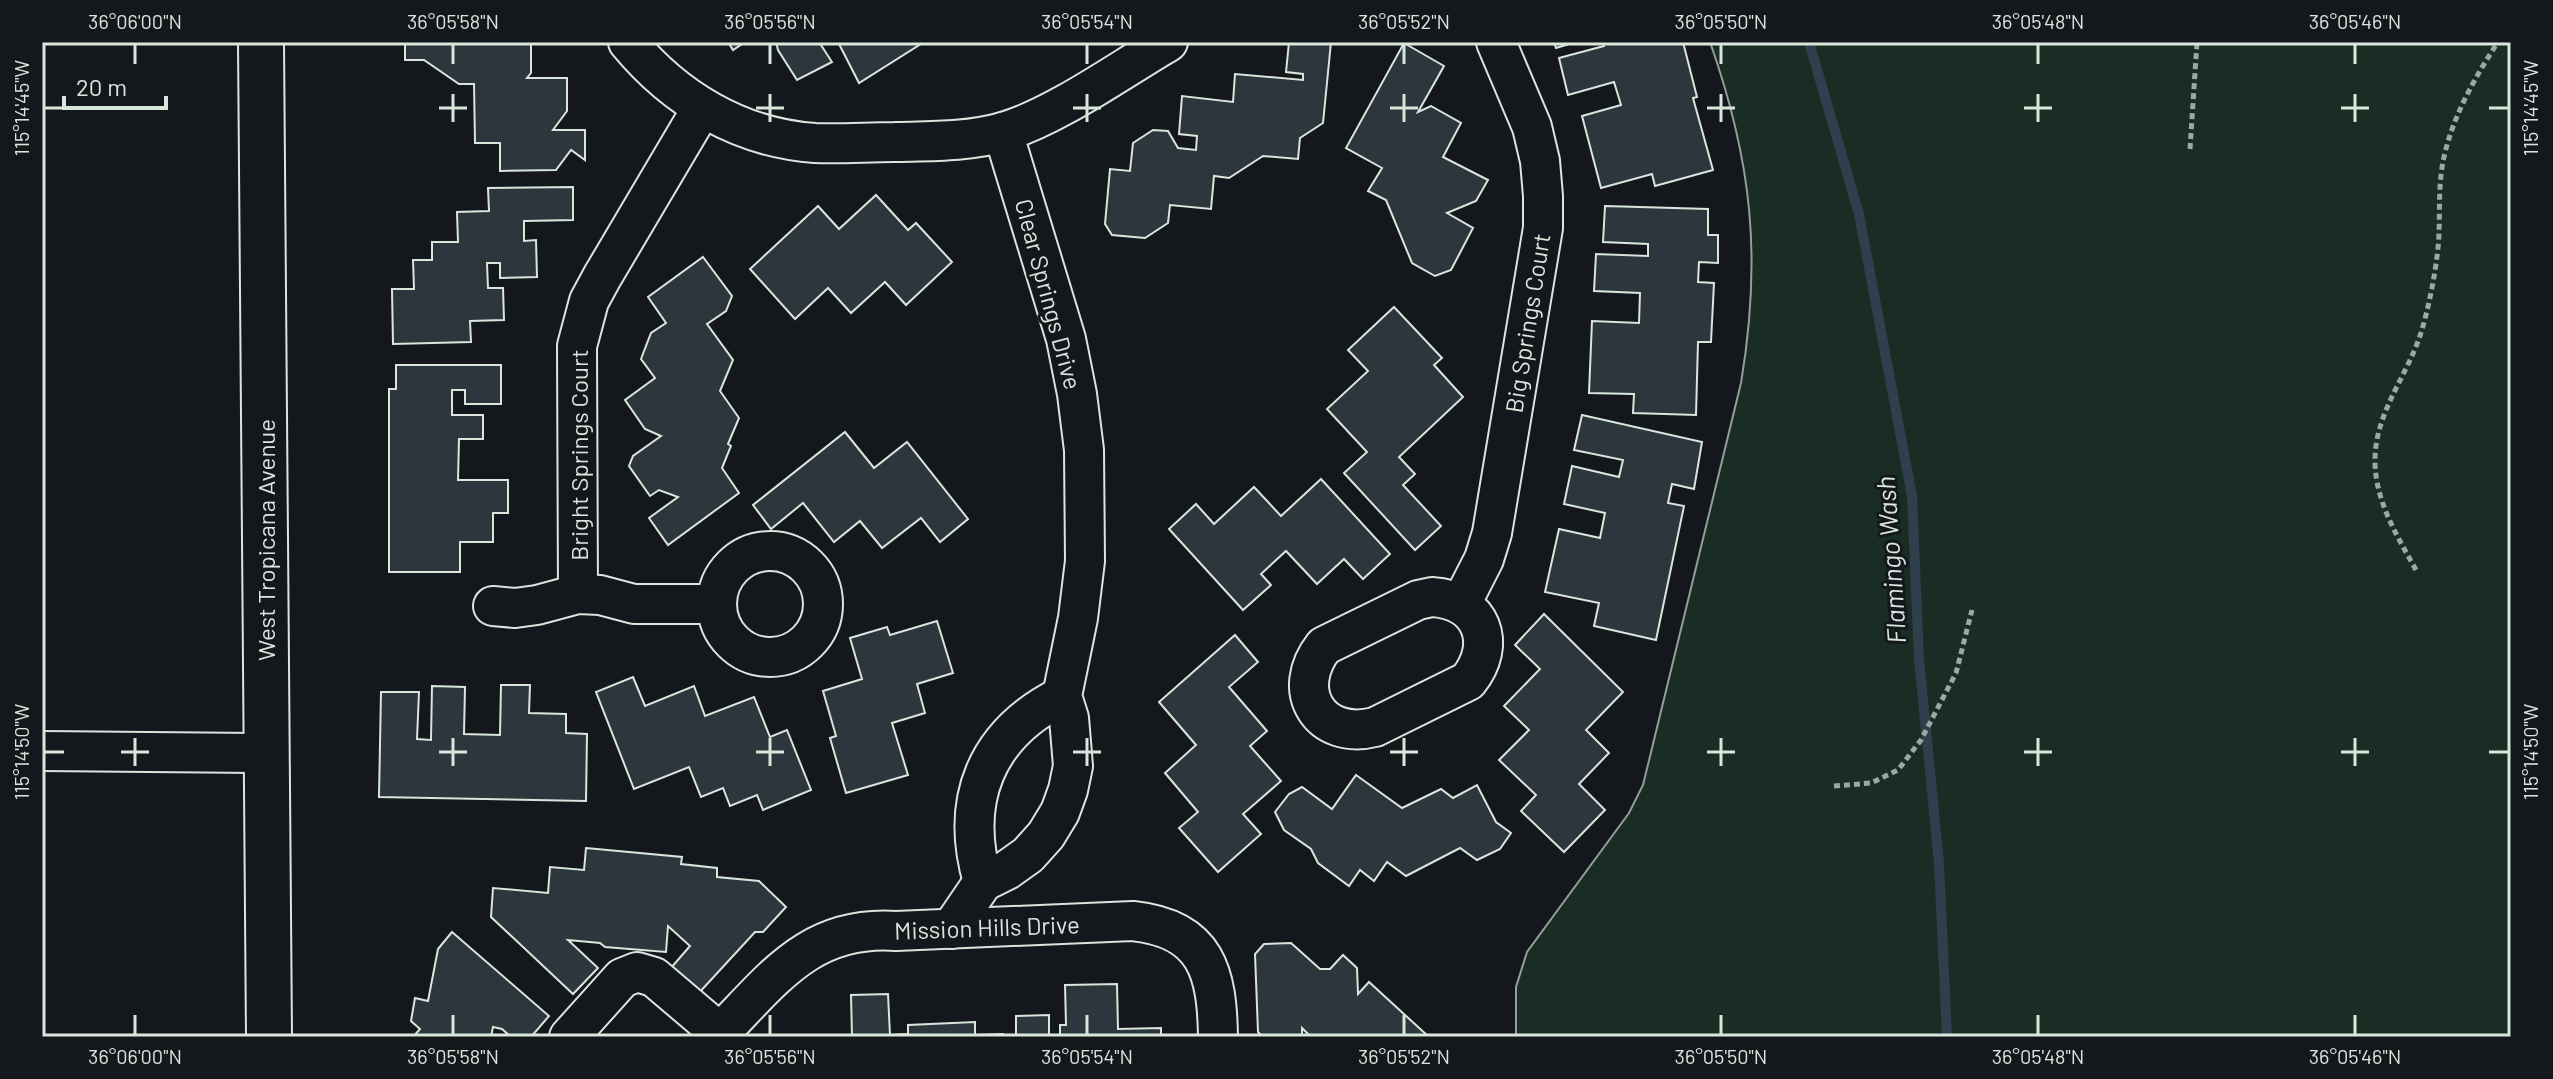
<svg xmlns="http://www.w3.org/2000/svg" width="2553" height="1079" viewBox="0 0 2553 1079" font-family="Barlow,sans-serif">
<rect width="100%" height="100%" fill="#14181c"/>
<path fill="#1a2d24" stroke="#939e99" stroke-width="2" d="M1710,42h801v995h-995v-50l11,-35 102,-139 14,-28 98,-402c21,-125 11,-222 -31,-341z"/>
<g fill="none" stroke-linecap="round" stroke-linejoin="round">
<polyline stroke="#2f3f4d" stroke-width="10" points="1809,42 1859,214 1912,496 1919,659 1939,863 1947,1037"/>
</g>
<g fill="#2c363c" stroke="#d8e6dc" stroke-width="2">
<polygon points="405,42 531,42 531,73 527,78 567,78 567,111 553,130 585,130 585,160 571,150 556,170 500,171 500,143 475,143 474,84 459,84 424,60 405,60"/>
<polygon points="728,42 745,42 733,50"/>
<polygon points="776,42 819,42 832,62 797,80 778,50"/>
<polygon points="838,42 924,42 859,83"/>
<polygon points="1289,42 1331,42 1323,123 1300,138 1298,159 1263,156 1229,178 1214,176 1211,209 1170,205 1168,223 1145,238 1112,235 1105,224 1110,169 1130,171 1133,143 1153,130 1168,131 1178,148 1196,150 1197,136 1179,134 1182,96 1233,102 1235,74 1303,80 1303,74 1286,72"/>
<polygon points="1554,42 1576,42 1556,48"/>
<polygon points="1603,42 1683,42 1697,97 1693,98 1713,170 1655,186 1652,174 1601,188 1582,116 1621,105 1614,82 1568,95 1559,58 1604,46"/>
<polygon points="1404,43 1444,66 1418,112 1431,106 1461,123 1443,157 1488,180 1476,201 1447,213 1473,228 1451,270 1435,276 1412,263 1386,200 1368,191 1382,168 1346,148"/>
<polygon points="573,187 573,220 524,221 524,241 536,240 537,277 500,278 500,263 487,263 488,288 503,288 504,320 470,321 471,342 393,344 392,289 414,289 413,260 432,260 432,242 458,242 457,212 489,211 488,188"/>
<polygon points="876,195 908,230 916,223 952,262 906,305 885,282 851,313 828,288 795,319 750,269 818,206 839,229"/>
<polygon points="1605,206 1708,209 1708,235 1718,235 1718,263 1699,262 1698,282 1714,283 1711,342 1698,342 1696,415 1633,413 1634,394 1589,393 1592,321 1639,323 1640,293 1594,291 1596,254 1648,256 1648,244 1603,242"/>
<polygon points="703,257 732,296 726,311 707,324 733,360 720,391 739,418 728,444 731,446 722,468 739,493 668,545 649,518 678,497 659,490 650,496 629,466 633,456 661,436 645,429 625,400 655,378 641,359 651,333 666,323 648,297"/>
<polygon points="1394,307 1442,358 1434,365 1463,397 1399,457 1415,474 1403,485 1441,526 1415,550 1344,473 1367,452 1327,409 1368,371 1348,350"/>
<polygon points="396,365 501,365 501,404 465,404 465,390 452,390 452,415 483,415 483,439 459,439 458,480 508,480 508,513 493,513 493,542 460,542 460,572 389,572 389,389 396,389"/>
<polygon points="1582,415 1702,442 1694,489 1672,484 1668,503 1684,506 1656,640 1594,626 1599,603 1545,592 1559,529 1600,538 1605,513 1564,504 1572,466 1619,477 1623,460 1574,450"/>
<polygon points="845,432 874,468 907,442 968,519 940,542 921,518 882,548 860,521 834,542 803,503 771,529 753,505"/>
<polygon points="1321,479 1390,554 1363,579 1344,559 1317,584 1286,551 1261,574 1271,585 1243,610 1169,529 1196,504 1214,524 1254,487 1281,516"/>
<polygon points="1544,614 1623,692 1586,730 1609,753 1579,784 1605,810 1564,852 1521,811 1536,795 1499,760 1529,730 1504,706 1540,669 1515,645"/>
<polygon points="937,621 953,673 917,684 925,713 892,723 908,775 846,793 830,738 836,736 823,691 862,679 850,638 887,627 890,635"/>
<polygon points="1235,635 1258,662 1229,687 1267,731 1250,746 1281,781 1243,814 1261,834 1218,872 1179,828 1198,812 1165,773 1196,745 1159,702"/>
<polygon points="633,677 645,706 694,686 705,716 754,697 770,737 787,730 811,790 763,810 757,795 730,806 723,788 701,797 689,767 634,789 596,692"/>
<polygon points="501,685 530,685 529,713 566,714 566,733 587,734 586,801 379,797 381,692 419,692 417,739 431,740 432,686 465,687 464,734 500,735"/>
<polygon points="1356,775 1402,808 1441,789 1453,798 1477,785 1496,822 1511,833 1500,849 1477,860 1460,848 1406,876 1387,862 1374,881 1360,870 1349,886 1318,863 1311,849 1284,830 1275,812 1289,794 1302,787 1332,809"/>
<polygon points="586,848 682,857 681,864 717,868 717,877 759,881 786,907 763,932 755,932 697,995 670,969 690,946 668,926 666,952 605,947 600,943 568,940 598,968 573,994 491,917 493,888 548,893 550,867 584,870"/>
<polygon points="452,932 549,1016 531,1037 511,1037 502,1029 493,1027 491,1037 413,1037 420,1029 411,1021 415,998 428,1001 438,949"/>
<polygon points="1291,943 1320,969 1330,969 1343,955 1357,968 1358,994 1369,982 1429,1037 1311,1037 1302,1028 1302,1037 1263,1037 1258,1032 1255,954 1264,944"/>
<polygon points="1117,984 1118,1029 1161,1028 1161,1037 1060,1037 1060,1025 1066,1025 1065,985"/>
<polygon points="888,994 890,1035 908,1034 908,1025 975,1022 975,1035 1003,1034 1003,1037 852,1037 851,995"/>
<polygon points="1049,1015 1049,1037 1016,1037 1016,1016"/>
</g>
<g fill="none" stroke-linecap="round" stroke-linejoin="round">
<g stroke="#d8e6dc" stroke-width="42">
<g id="minor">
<path d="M628,42c47,57 112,96 187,101 26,1 53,-1 79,-1 36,-1 74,0 109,-10 52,-15 117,-62 165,-90"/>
<circle cx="770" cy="604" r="53"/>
<polyline points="578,594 577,346 589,301 602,277 702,108"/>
<path d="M1432,597c50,3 66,47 36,84l-93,46c-56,14 -86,-37 -51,-81l94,-46z"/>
<polyline points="1461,604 1484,559 1492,533 1543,228 1543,196 1540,161 1532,127 1496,42"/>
<polyline points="493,606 515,608 537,605 578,594 600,595 634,604 717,604"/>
<polyline points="42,751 266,753"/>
<path d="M983,882c-24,-82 3,-148 79,-186"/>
<polyline points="951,929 983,882 1007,870 1028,855 1046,835 1060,812 1068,790 1073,766 1069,718 1062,696 1078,618 1085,561 1084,450 1077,394 1066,339 1003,132"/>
<polyline points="569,1037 622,978 637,972 654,977 720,1033"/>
<path d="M716,1037c56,-56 92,-112 180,-106l237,-10c74,8 84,52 85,116"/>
</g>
</g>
<g stroke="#d8e6dc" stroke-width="48">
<polyline id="major" points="261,42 269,1037"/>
</g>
<g stroke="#9da8a2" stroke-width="5" stroke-dasharray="6 4" stroke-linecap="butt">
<polyline points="2190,149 2197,42"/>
<path d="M2416,570c-19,-34 -40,-68 -41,-107 -1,-52 35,-89 48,-137 7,-25 12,-51 15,-78 3,-30 -1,-60 6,-91 9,-41 31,-80 54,-115"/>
<polyline points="1834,786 1871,783 1898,770 1921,740 1956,673 1972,610"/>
</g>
<use href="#minor" stroke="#14181c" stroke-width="38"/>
<use href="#major" stroke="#14181c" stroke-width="44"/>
</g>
<path fill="none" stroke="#d8e6dc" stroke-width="3" d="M135,44v20M453,44v20M770,44v20M1087,44v20M1404,44v20M1721,44v20M2038,44v20M2355,44v20M453,94v28M770,94v28M1087,94v28M1404,94v28M1721,94v28M2038,94v28M2355,94v28M44,108h20M439,108h28M756,108h28M1073,108h28M1390,108h28M1707,108h28M2024,108h28M2341,108h28M2489,108h20M135,738v28M453,738v28M770,738v28M1087,738v28M1404,738v28M1721,738v28M2038,738v28M2355,738v28M44,752h20M121,752h28M439,752h28M756,752h28M1073,752h28M1390,752h28M1707,752h28M2024,752h28M2341,752h28M2489,752h20M135,1015v20M453,1015v20M770,1015v20M1087,1015v20M1404,1015v20M1721,1015v20M2038,1015v20M2355,1015v20"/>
<g text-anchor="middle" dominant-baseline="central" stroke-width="6" stroke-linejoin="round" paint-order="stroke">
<g font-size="24" fill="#d8e6dc" stroke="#14181c">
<text transform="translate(1049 294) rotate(75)">Clear Springs Drive</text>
<text transform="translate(1527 323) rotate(-81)">Big Springs Court</text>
<text transform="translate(578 455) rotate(-90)">Bright Springs Court</text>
<text transform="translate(265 540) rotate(-90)">West Tropicana Avenue</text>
<text transform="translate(987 927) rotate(-2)">Mission Hills Drive</text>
</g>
<g font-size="26" font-style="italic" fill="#d8e6dc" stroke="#14181c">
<text transform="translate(1890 560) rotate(-94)">Flamingo Wash</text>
</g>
</g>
<rect width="2553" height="1079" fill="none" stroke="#14181c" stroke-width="88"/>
<path d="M64 96v12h102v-12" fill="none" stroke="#d8e6dc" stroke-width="4"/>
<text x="76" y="96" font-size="24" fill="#d8e6dc" stroke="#14181c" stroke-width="6" paint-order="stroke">20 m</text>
<rect x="44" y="44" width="2465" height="991" fill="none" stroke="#d8e6dc" stroke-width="3"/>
<g font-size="20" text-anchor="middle" fill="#d8e6dc">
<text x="135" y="29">36°06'00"N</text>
<text x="453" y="29">36°05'58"N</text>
<text x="770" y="29">36°05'56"N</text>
<text x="1087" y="29">36°05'54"N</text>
<text x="1404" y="29">36°05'52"N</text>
<text x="1721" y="29">36°05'50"N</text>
<text x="2038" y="29">36°05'48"N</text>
<text x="2355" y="29">36°05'46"N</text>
<text transform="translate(2531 108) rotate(-90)" y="7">115°14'45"W</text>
<text transform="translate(22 108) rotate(-90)" y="7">115°14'45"W</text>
<text transform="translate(2531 752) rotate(-90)" y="7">115°14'50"W</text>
<text transform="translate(22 752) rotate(-90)" y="7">115°14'50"W</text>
<text x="135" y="1064">36°06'00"N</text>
<text x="453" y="1064">36°05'58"N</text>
<text x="770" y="1064">36°05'56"N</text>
<text x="1087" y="1064">36°05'54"N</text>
<text x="1404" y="1064">36°05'52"N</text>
<text x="1721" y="1064">36°05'50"N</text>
<text x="2038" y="1064">36°05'48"N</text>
<text x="2355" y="1064">36°05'46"N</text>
</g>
</svg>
